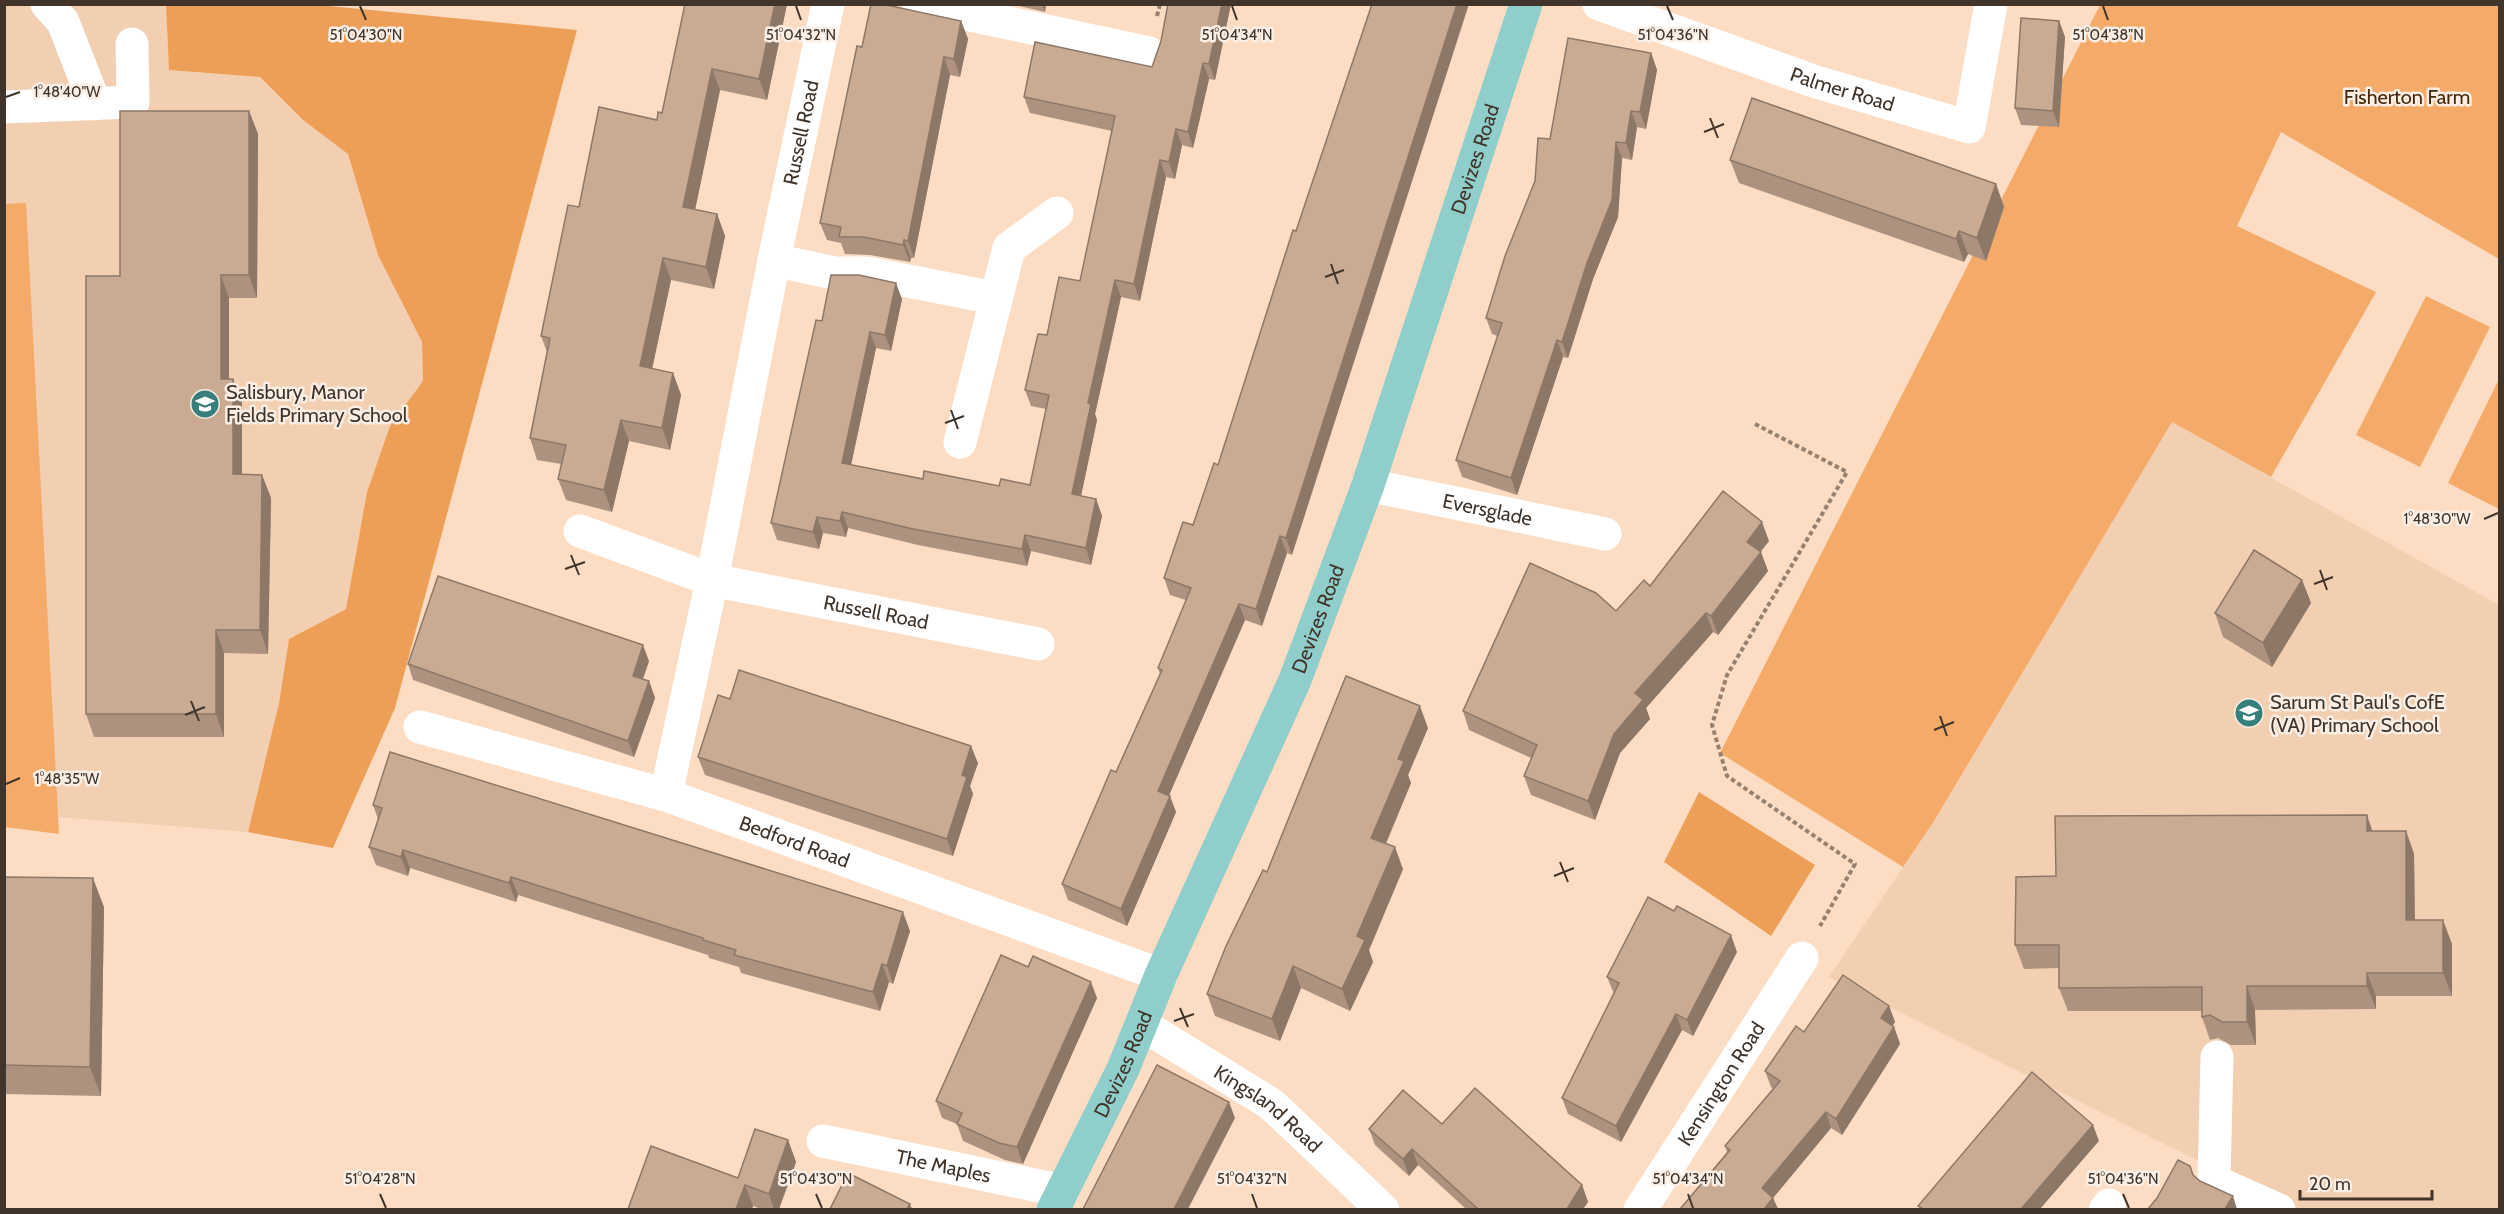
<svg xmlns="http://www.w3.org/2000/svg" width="2504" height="1214" viewBox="0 0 2504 1214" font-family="Cabin,sans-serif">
<rect width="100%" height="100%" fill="#fcddc4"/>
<g fill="#f3cfb1">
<polygon points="4,5 166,5 169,70 260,77 303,120 348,154 378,255 422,342 423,381 390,426 367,492 346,609 289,639 279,703 248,832 5,813"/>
<polygon points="2172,422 2499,605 2499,1209 2295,1209 1829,977 1934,821"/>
</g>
<g fill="#f4aa68">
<polygon points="2100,5 2499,5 2499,259 2281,132 2237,226 2376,292 2271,477 2172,422 1934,821 1903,867 1720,753"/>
<polygon points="26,203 59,834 5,827 4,204"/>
<polygon points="2426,296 2490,327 2420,467 2356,435"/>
<polygon points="2499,379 2499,509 2448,483"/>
</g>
<g fill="#ee9f57">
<polygon points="166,5 319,5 577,30 395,708 333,848 248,832 279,703 289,639 346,609 367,492 390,426 423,381 422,342 378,255 348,154 303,120 260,77 169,70"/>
<polygon points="1699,792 1815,865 1771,936 1664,862"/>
</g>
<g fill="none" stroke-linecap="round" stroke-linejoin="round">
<g stroke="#968170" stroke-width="4" stroke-dasharray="4.5 3" stroke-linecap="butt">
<polyline points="1157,16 1160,4"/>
<polyline points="1755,424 1847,472 1727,675 1712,725 1727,776 1855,864 1820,926"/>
</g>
<g stroke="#fff" stroke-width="33">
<polyline points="47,4 63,22 95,104"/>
<polyline points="919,4 1149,53"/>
<path id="s1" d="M1599,4l214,77 156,46 22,-123"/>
<polyline points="4,107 133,102 132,44"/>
<polyline points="774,260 834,273 867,273 995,298"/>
<polyline points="960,442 1009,248 1057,213"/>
<path id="s2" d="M1368,485l237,49"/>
<path id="s3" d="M580,531l132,49 326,64"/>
<path id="s4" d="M420,727l246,68 495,180"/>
<path id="s5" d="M666,795l46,-215 62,-320 54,-256"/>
<path id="s6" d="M1141,1024l130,80 112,106"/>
<polyline points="2217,1057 2214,1181 2279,1210"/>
<path id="s7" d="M823,1141l240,50"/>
<path id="s8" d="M1640,1210l162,-252"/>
<polyline points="2105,1210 2109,1205"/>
</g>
<path stroke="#8fceca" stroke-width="33" id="s9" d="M1053,1210l70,-141 38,-94 134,-295 73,-195 158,-481"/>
</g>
<g fill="#ad937f">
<polygon points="685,4 787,4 767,100 720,90 695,210 717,214 725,236 714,289 671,280 652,369 673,373 681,395 670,450 629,441 612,512 566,500 558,479 561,464 537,460 530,438 547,352 541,336 579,207 662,113"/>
<polygon points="1011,4 1046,4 1045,12"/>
<polygon points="1231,4 1215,80 1209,79 1193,148 1182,145 1175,179 1166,177 1140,301 1121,297 1095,414 1097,420 1081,496 1096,499 1102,516 1091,565 1031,551 1027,566 918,545 848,528 846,537 823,533 819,549 777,540 771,523 822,321 902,299 891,351 876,348 851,465 923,479 999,486 1030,485 1046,409 1031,406 1025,390 1047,335 1080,281 1112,131 1030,113 1024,97 1152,67"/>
<polygon points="961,21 968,39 960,77 950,75 914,258 911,258 910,262 870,255 845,254 841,243 827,240 820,223 862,47"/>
<polygon points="2059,21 2065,37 2059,127 2021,125 2015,108"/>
<polygon points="1651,53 1657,70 1646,129 1637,127 1632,160 1622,158 1618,217 1593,279 1568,358 1563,357 1517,495 1462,477 1456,460 1497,336 1492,334 1486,318 1550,139"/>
<polygon points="249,111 258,134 257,298 229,298 229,379 242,403 242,474 262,475 271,498 268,654 224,653 224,737 94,737 86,714 120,276"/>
<polygon points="1730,160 1996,184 2004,207 1986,261 1968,254 1964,262 1739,183"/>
<polygon points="1293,230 1292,555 1287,553 1262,626 1245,620 1169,795 1176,812 1127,926 1068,900 1062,884 1116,772 1160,674 1158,668 1186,600 1170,595 1164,578 1193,525 1218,465"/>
<polygon points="1769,541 1760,552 1768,571 1718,635 1713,632 1646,708 1650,719 1620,753 1595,820 1531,795 1524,776 1531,758 1469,730 1463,711 1616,611 1650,586"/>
<polygon points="2302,580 2311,603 2272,667 2223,637 2215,613"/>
<polygon points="649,661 643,679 649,681 655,698 634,757 413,680 408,664"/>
<polygon points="730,699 978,763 970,786 973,794 953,856 705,775 698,757"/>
<polygon points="1428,728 1408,775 1411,783 1386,844 1403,869 1369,950 1373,962 1350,1011 1301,988 1280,1041 1215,1016 1207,994 1267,872"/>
<polygon points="373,805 910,931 893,984 889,982 880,1011 741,973 739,967 709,958 708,955 518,895 516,902 410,868 408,876 376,865 369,847 378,819"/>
<polygon points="2373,831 2406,831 2414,854 2415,920 2452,944 2452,996 2376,996 2376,1009 2255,1010 2256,1045 2231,1045 2218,1038 2210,1040 2202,1017 2202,1011 2068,1011 2059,988 2059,968 2024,969 2015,945 2056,876"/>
<polygon points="4,877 104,907 101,1096 4,1094"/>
<polygon points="1674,911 1737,952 1693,1036 1682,1030 1621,1142 1568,1114 1562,1098 1614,994 1607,977"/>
<polygon points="1097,998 1023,1164 1005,1160 963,1141 957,1124 942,1118 936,1101"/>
<polygon points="1889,1006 1895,1022 1892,1026 1894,1027 1900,1044 1842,1135 1831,1128 1773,1198 1778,1209 1680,1209 1727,1152 1725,1146 1773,1089 1771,1087 1765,1071 1804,1032"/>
<polygon points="1442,1124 1582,1185 1588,1202 1583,1209 1466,1209 1418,1165 1409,1176 1375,1145 1369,1129"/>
<polygon points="788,1140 796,1162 779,1209 761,1209 753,1206 752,1209 628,1209 738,1178"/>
</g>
<g fill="#8d7868">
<polygon points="775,4 787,4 767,100 759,79"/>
<polygon points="1042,4 1046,4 1045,12"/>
<polygon points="1222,4 1231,4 1215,80 1209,64"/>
<polygon points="1457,4 1469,4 1292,555 1286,538"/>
<polygon points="961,21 968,39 960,77 954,59"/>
<polygon points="2059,21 2065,37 2059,127 2053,111"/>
<polygon points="1651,53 1657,70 1646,129 1640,112"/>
<polygon points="944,57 950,75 914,258 908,241"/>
<polygon points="1203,63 1209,79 1193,148 1188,132"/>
<polygon points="712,69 720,90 691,229 683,207"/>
<polygon points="249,111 258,134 257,298 249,275"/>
<polygon points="1631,111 1637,127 1632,160 1626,143"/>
<polygon points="1176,129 1182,145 1175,179 1169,162"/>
<polygon points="1616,142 1622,158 1618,217 1593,279 1568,358 1562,342"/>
<polygon points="1160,160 1166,177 1140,301 1134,284"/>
<polygon points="1996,184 2004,207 1986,261 1977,238"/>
<polygon points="717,214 725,236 714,289 706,267"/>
<polygon points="1959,231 1968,254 1964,262 1956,239"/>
<polygon points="904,240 911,258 910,262 903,245"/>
<polygon points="663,258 671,280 648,388 640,366"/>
<polygon points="221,275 229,298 229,403 221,379"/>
<polygon points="1115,280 1121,297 1095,414 1097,420 1078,510 1072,494 1088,403"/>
<polygon points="896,283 902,299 891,351 885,335"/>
<polygon points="870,332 876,348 848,479 842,463"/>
<polygon points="1557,340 1563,357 1517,495 1511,478"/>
<polygon points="673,373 681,395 670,450 662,428"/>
<polygon points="233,379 242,403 242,498 233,474"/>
<polygon points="621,420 629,441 612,512 604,490"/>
<polygon points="262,475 271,498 268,654 260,630"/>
<polygon points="1096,499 1102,516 1091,565 1086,548"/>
<polygon points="842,512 848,528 846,537 840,521"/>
<polygon points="817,517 823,533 819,549 813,532"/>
<polygon points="1762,522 1769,541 1754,560 1747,542"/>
<polygon points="1025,535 1031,551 1027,566 1022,549"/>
<polygon points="1280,536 1287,553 1262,626 1256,609"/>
<polygon points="1761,552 1768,571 1718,635 1711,616"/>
<polygon points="2302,580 2311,603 2272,667 2263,643"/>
<polygon points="1239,604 1245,620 1164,807 1158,791"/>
<polygon points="1706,613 1713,632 1646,708 1650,719 1620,753 1595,820 1588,801 1614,734 1635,693"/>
<polygon points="216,630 224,653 224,737 216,714"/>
<polygon points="643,645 649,661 638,692 633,676"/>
<polygon points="649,681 655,698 634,757 628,741"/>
<polygon points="1420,706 1428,728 1408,775 1411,783 1379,859 1371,838 1398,759"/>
<polygon points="971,746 978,763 970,786 973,794 953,856 947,839 962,775"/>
<polygon points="1170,796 1176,812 1127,926 1121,909"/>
<polygon points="2367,815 2375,839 2367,831"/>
<polygon points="2406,831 2414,854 2415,944 2406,920"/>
<polygon points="1395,847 1403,869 1369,950 1373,962 1350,1011 1342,989 1357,936"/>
<polygon points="403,850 410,868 408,876 401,857"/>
<polygon points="511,877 518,895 516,902 509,883"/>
<polygon points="93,878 104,907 101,1096 90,1067"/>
<polygon points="903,912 910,931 893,984 887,966"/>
<polygon points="2443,920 2452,944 2452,996 2443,973"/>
<polygon points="1731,935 1737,952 1693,1036 1687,1020"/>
<polygon points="882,964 889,982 880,1011 873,992"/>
<polygon points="1293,966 1301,988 1280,1041 1272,1019"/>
<polygon points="2367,973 2376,996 2376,1009 2367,986"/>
<polygon points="1091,982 1097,998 1023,1164 1017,1147"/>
<polygon points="2247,986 2255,1010 2256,1045 2247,1022"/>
<polygon points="1889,1006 1895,1022 1887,1035 1881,1018"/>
<polygon points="1676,1014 1682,1030 1621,1142 1616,1126"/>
<polygon points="1894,1027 1900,1044 1842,1135 1836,1119"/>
<polygon points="1229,1102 1235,1118 1188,1209 1174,1209"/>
<polygon points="1826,1112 1831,1128 1768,1204 1762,1188"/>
<polygon points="2093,1125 2099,1141 2040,1209 2021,1209"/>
<polygon points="788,1140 796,1162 779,1209 774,1209 769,1194"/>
<polygon points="1412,1149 1418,1165 1409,1176 1403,1159"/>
<polygon points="745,1185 753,1206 752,1209 736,1209"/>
<polygon points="1582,1185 1588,1202 1583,1209 1567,1209"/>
<polygon points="2233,1196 2237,1209 2225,1209"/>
<polygon points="1773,1198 1778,1209 1764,1209"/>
<polygon points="910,1204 912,1209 907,1209"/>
</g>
<g fill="#c9ab94" stroke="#8d7868" stroke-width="1.5">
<polygon points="685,4 775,4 759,79 712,69 683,207 717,214 706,267 663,258 640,366 673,373 662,428 621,420 604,490 558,479 566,445 530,438 550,338 541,336 568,205 579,207 599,107 657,120 658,112 662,113"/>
<polygon points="871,4 882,4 961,21 954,59 944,57 908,241 904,240 903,245 864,237 839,237 841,227 820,223 857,46 862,47"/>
<polygon points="1168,4 1222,4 1209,64 1203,63 1188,132 1176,129 1169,162 1160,160 1134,284 1115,280 1088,403 1091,404 1072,494 1096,499 1086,548 1025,535 1022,549 913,529 842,512 840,521 817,517 813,532 771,523 816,320 822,321 831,275 859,275 896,283 885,335 870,332 842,463 923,479 924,471 999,486 1001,479 1030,485 1049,395 1025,390 1038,334 1047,335 1059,277 1080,281 1115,116 1024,97 1035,42 1152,67 1161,41"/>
<polygon points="1372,4 1457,4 1286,538 1280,536 1256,609 1239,604 1158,791 1170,796 1121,909 1062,884 1111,770 1116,772 1162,670 1158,668 1191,588 1164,578 1183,522 1193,525 1214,463 1218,465 1293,230 1296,231"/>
<polygon points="2021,18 2059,21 2053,111 2015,108"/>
<polygon points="1568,38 1651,53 1640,112 1631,111 1626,143 1616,142 1612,200 1587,263 1562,342 1557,340 1511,478 1456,460 1502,323 1486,318 1505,256 1535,181 1538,138 1550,139"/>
<polygon points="1752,98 1996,184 1977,238 1959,231 1956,239 1730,160"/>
<polygon points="120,111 249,111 249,275 221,275 221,379 233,379 233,474 262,475 260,630 216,630 216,714 86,714 86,276 120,276"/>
<polygon points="1723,491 1762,522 1747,542 1761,552 1711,616 1706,613 1635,693 1643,700 1614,734 1588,801 1524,776 1537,745 1463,711 1530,563 1596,593 1616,611 1644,580 1650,586"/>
<polygon points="2254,550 2302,580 2263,643 2215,613"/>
<polygon points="438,576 643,645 633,676 649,681 628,741 408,664"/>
<polygon points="739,670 971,746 962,775 967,777 947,839 698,757 718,695 730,699"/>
<polygon points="1346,676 1420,706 1398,759 1404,761 1371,838 1395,847 1357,936 1365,940 1342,989 1293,966 1272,1019 1207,994 1226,946 1263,870 1267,872"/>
<polygon points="390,752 903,912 887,966 882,964 873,992 734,955 736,950 703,940 703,938 511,877 509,883 403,850 401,857 369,847 382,808 373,805"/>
<polygon points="2367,815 2367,831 2406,831 2406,920 2443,920 2443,973 2367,973 2367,986 2247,986 2247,1022 2222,1022 2210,1015 2202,1017 2202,987 2059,988 2059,945 2015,945 2016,877 2056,876 2055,816"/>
<polygon points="4,877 93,878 90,1067 4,1065"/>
<polygon points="1648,897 1674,911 1677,906 1731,935 1687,1020 1676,1014 1616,1126 1562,1098 1619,983 1607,977"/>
<polygon points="1001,955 1028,967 1033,956 1091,982 1017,1147 999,1143 957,1124 962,1113 936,1101"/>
<polygon points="1843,975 1889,1006 1881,1018 1894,1027 1836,1119 1826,1112 1762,1188 1773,1198 1764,1209 1680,1209 1730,1150 1725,1146 1780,1081 1765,1071 1796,1026 1804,1032"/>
<polygon points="1157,1065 1229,1102 1174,1209 1083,1209"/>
<polygon points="2032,1072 2093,1125 2021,1209 1923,1209 1918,1206"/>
<polygon points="1475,1088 1582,1185 1567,1209 1478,1209 1412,1149 1403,1159 1369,1129 1403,1090 1442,1124"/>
<polygon points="755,1129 788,1140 769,1194 745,1185 736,1209 628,1209 651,1146 738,1178"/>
<polygon points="2178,1160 2190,1166 2193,1175 2200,1181 2233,1196 2225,1209 2148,1209 2157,1198"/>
<polygon points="848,1173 910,1204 907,1209 830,1209"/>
</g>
<path fill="none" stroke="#41352b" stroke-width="2" d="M360,6l6,14M796,6l5,14M1232,6l5,14M1667,6l6,14M2103,6l5,14M6,97l14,-5M1710,118l8,20M1704,132l20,-8M1331,264l7,20M1325,277l19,-7M951,410l7,19M945,423l19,-7M2484,519l14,-6M571,555l8,20M565,569l20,-7M2320,570l7,20M2314,584l19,-7M191,701l8,20M185,715l20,-8M1940,716l7,20M1934,730l20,-8M6,784l14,-6M1560,862l8,20M1554,876l20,-8M1180,1008l8,19M1174,1021l20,-7M380,1194l6,14M816,1194l6,14M1252,1194l5,14M1688,1194l5,14M2123,1194l6,14"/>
<defs>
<g id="school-disc" transform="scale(1.5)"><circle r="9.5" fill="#377f7a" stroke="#fbeee4"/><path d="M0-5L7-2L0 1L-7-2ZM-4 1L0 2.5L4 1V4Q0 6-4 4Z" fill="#fff"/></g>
</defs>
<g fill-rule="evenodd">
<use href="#school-disc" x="205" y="404"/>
<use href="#school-disc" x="2249" y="713"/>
</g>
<g text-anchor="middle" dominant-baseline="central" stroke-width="5" stroke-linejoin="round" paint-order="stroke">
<g font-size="20" fill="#41352b" stroke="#fbeee4">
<text stroke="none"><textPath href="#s1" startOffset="258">Palmer Road</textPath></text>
<text stroke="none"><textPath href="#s5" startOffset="676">Russell Road</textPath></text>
<text stroke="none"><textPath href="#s9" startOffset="1134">Devizes Road</textPath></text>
<text stroke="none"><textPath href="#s2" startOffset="122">Eversglade</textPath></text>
<text stroke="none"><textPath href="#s3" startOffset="308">Russell Road</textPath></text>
<text stroke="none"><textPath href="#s9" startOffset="648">Devizes Road</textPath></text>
<text stroke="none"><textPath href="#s4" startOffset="392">Bedford Road</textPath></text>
<text stroke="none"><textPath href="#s9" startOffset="162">Devizes Road</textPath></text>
<text stroke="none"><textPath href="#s8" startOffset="150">Kensington Road</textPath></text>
<text stroke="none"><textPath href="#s6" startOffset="153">Kingsland Road</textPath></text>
<text stroke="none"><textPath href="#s7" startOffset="123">The Maples</textPath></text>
</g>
<g font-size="20" fill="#472808" stroke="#fbeee4">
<text x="2407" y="97">Fisherton Farm</text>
</g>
<g font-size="20" fill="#41352b" stroke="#fbeee4" text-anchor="start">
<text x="226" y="392">Salisbury, Manor<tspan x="226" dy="23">Fields Primary School</tspan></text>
<text x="2270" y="702">Sarum St Paul's CofE<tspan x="2270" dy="23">(VA) Primary School</tspan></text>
</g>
</g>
<g font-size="15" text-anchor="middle" fill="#41352b" stroke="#fbeee4" stroke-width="5" stroke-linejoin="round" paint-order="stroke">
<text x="2108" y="40">51°04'38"N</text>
<text x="366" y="40">51°04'30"N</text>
<text x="801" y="40">51°04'32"N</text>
<text x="1237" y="40">51°04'34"N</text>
<text x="1673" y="40">51°04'36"N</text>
<text x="67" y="97">1°48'40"W</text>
<text x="2437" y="524">1°48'30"W</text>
<text x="67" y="784">1°48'35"W</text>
<text x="380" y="1184">51°04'28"N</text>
<text x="816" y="1184">51°04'30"N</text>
<text x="1252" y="1184">51°04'32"N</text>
<text x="1688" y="1184">51°04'34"N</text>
<text x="2123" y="1184">51°04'36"N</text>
</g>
<rect width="2504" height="1214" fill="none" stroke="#41352b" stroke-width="12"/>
<path d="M2300 1190v9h132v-9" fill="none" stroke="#41352b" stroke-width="3"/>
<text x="2309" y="1190" font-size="18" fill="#41352b" stroke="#fbeee4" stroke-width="4.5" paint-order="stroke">20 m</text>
</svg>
